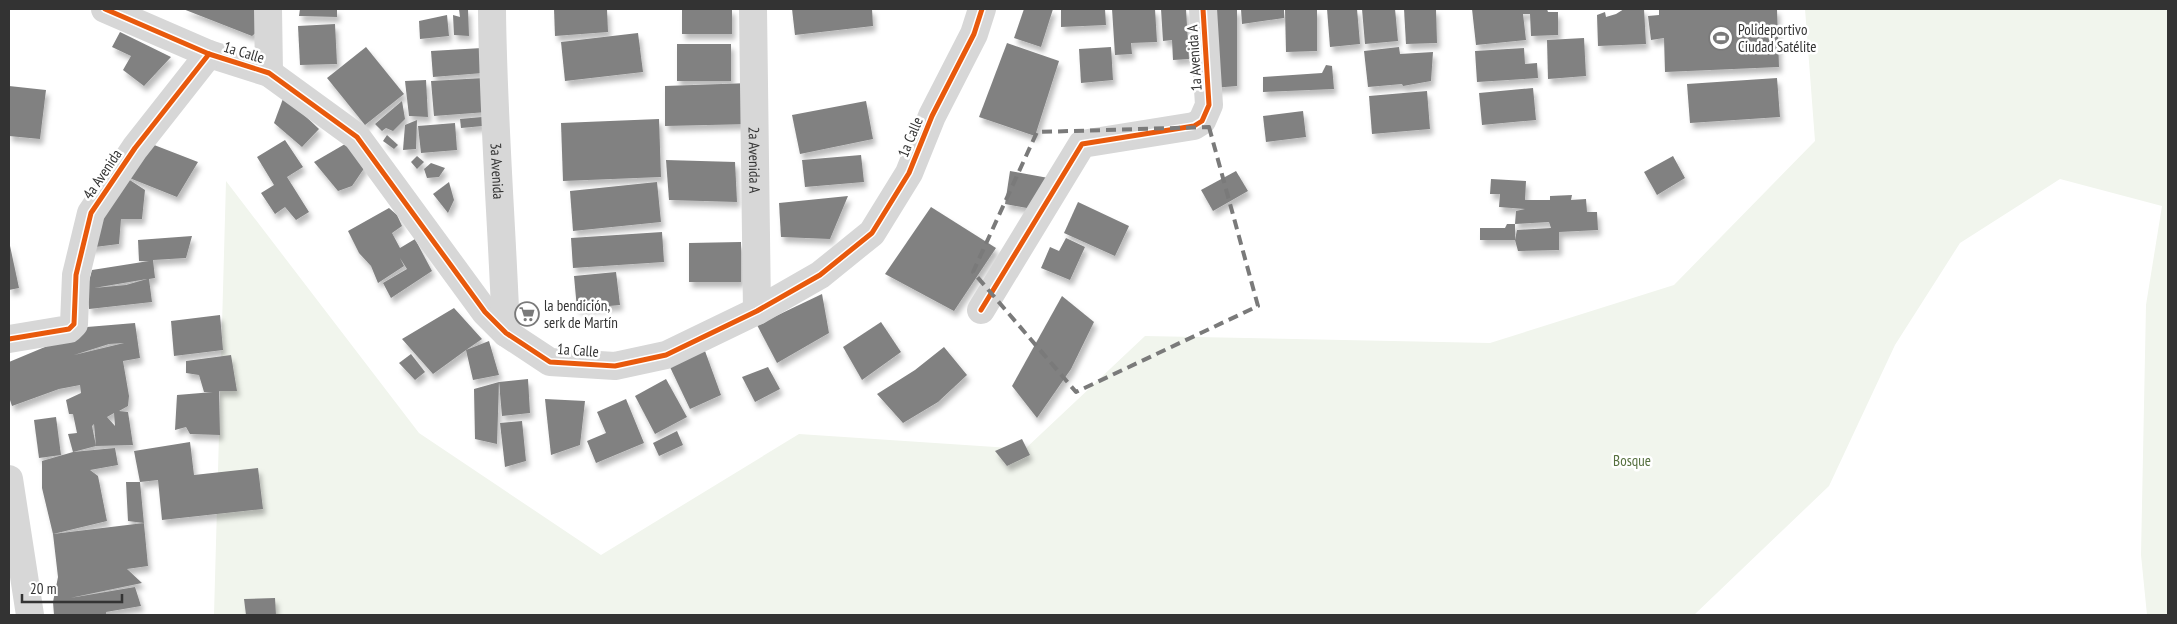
<svg xmlns="http://www.w3.org/2000/svg" width="2177" height="624" viewBox="0 0 2177 624" font-family="'PT Sans Narrow',sans-serif">
<defs>
<filter id="shadow"><feDropShadow dx="3" dy="5.5" stdDeviation="2.5" flood-color="#0004"/></filter>
</defs>
<rect width="100%" height="100%" fill="#fff"/>
<polygon fill="#f1f5ed" points="1805,9 2168,9 2168,615 2147,615 2141,555 2146,305 2162,206 2060,179 1960,243 1895,345 1829,486 1694,615 214,615 226,181 419,433 601,555 799,434 1025,449 1145,336 1490,343 1674,285 1815,141"/>
<g fill="#818181" fill-rule="evenodd" filter="url(#shadow)">
<polygon points="183,9 264,9 266,24 252,36"/>
<polygon points="300,9 337,9 337,17 299,16"/>
<polygon points="459,9 468,9 469,36 454,35 453,15 460,17"/>
<polygon points="554,9 607,9 608,32 555,36"/>
<rect x="682" y="9" width="50" height="25"/>
<polygon points="792,9 872,9 873,26 795,35"/>
<polygon points="1024,9 1053,9 1041,47 1014,38"/>
<polygon points="1061,9 1105,9 1106,25 1061,27"/>
<polygon points="1112,9 1155,9 1157,42 1131,43 1132,54 1115,55"/>
<polygon points="1161,9 1186,9 1189,59 1173,60 1172,40 1163,41"/>
<polygon points="1209,9 1237,9 1237,86 1213,88"/>
<polygon points="1241,9 1284,9 1284,18 1242,24"/>
<polygon points="1285,9 1317,9 1317,51 1286,52"/>
<polygon points="1327,9 1357,9 1360,44 1330,47"/>
<polygon points="1362,9 1395,9 1398,41 1365,44"/>
<polygon points="1404,9 1436,9 1437,43 1406,44"/>
<polygon points="1472,9 1547,9 1548,12 1558,12 1558,35 1531,36 1530,14 1523,14 1526,40 1476,45"/>
<polygon points="1624,9 1644,9 1646,44 1598,46 1597,15 1605,12 1606,17 1616,14"/>
<polygon points="1659,9 1777,9 1779,67 1665,72 1664,38 1651,40 1648,16 1659,15"/>
<polygon points="447,15 449,36 420,39 419,21"/>
<polygon points="335,24 337,64 300,65 298,26"/>
<polygon points="120,32 171,57 144,86 123,70 131,56 112,47"/>
<polygon points="638,33 643,72 565,81 561,42"/>
<polygon points="1584,38 1586,76 1548,79 1547,40"/>
<polygon points="1007,43 1059,61 1035,136 979,117"/>
<rect x="677" y="44" width="54" height="37"/>
<polygon points="366,47 404,94 365,125 327,78"/>
<polygon points="1111,47 1113,80 1081,83 1079,49"/>
<polygon points="1399,47 1400,54 1433,52 1431,81 1403,86 1402,84 1368,87 1364,51"/>
<polygon points="482,48 483,73 433,77 431,51"/>
<polygon points="1524,48 1525,64 1537,63 1538,78 1477,82 1475,51"/>
<polygon points="1326,65 1332,66 1334,89 1263,92 1263,77 1322,73"/>
<polygon points="484,78 487,112 434,116 431,81"/>
<polygon points="1777,78 1780,117 1690,123 1687,84"/>
<polygon points="426,80 428,117 409,116 405,81"/>
<polygon points="750,83 751,124 665,126 665,86"/>
<polygon points="9,86 46,90 40,139 9,136"/>
<polygon points="1533,88 1536,120 1482,125 1479,93"/>
<polygon points="1427,91 1430,129 1372,134 1369,96"/>
<polygon points="284,96 319,129 302,147 274,123"/>
<polygon points="402,101 405,119 393,131 386,128 382,131 375,124"/>
<polygon points="866,101 873,139 800,154 792,115"/>
<polygon points="1303,111 1306,137 1266,142 1263,116"/>
<polygon points="482,117 483,126 461,128 460,119"/>
<polygon points="659,119 661,177 563,181 561,123"/>
<polygon points="417,120 416,149 403,150 405,125"/>
<polygon points="455,123 457,150 421,153 418,126"/>
<polygon points="387,135 398,145 394,149 383,141"/>
<polygon points="285,140 303,167 287,177 309,212 296,220 285,207 275,214 261,193 274,185 257,157"/>
<polygon points="149,143 198,162 177,197 122,175 145,190 142,219 121,219 119,244 87,248 99,208 106,209 122,175"/>
<polygon points="345,144 365,167 352,186 338,191 314,162"/>
<polygon points="861,155 864,182 805,187 802,160"/>
<polygon points="417,156 424,162 417,169 411,162"/>
<polygon points="1673,156 1685,178 1657,195 1644,172"/>
<polygon points="666,160 735,162 737,202 669,200"/>
<polygon points="431,163 445,168 439,177 427,178 424,169"/>
<polygon points="1010,171 1054,179 1038,210 1005,204"/>
<polygon points="1236,171 1248,191 1213,211 1201,190"/>
<path d="M1491,179l35,2 -1,19h25v-4l22,-1 -1,5 15,-1 1,13h10l1,18 -39,2v18l-41,1 -3,-11h-35v-12h25l2,-4h8l1,-13 9,-2 -26,-2 1,-13h-10zM1549,222l2,6 -34,2 -2,10v-16z"/>
<polygon points="449,182 454,200 448,213 433,194"/>
<polygon points="657,182 661,222 573,231 570,191"/>
<polygon points="848,196 830,239 781,237 779,203"/>
<polygon points="1078,202 1129,226 1115,256 1064,233"/>
<polygon points="931,207 996,248 954,311 885,274"/>
<polygon points="389,208 397,215 402,226 392,233 400,248 415,239 432,271 391,298 383,283 407,269 400,258 404,266 378,283 371,266 359,253 348,231"/>
<polygon points="662,232 664,262 573,268 571,238"/>
<path d="M192,236l-6,22 -33,2 2,18 -6,1 3,23 -63,7 -2,-20 5,-19 57,-9h-10l-1,-21zM147,279l-21,6 -32,3z"/>
<polygon points="1066,238 1085,247 1070,280 1041,268 1050,247 1059,251"/>
<polygon points="9,241 19,288 9,290"/>
<polygon points="741,242 741,282 689,282 689,243"/>
<polygon points="616,272 620,305 577,309 574,276"/>
<polygon points="822,294 829,333 777,363 757,325"/>
<polygon points="1062,296 1094,322 1071,369 1037,418 1012,386"/>
<polygon points="454,308 482,339 466,350 489,341 499,375 473,380 466,350 433,374 402,339"/>
<polygon points="220,315 223,350 174,356 171,321"/>
<polygon points="881,322 901,352 862,380 843,347"/>
<path d="M135,323l5,35 -17,3 6,35 -1,10 -9,5 9,1 5,33 -37,1 -2,-22 -2,2 4,20 -23,6 42,-4 3,17 -28,5 8,6 9,45 -54,13 91,-11 -16,-2 -2,-39h14l8,84 -21,3 15,14 -72,15 65,-11 6,19 -35,6v3h-52l-1,-13 5,-25 -5,-43 -11,-46v-27l31,-9 -5,-18 9,-1 -4,-19h-4l-3,-14 15,-7 -1,-8 -21,4 -47,17 -3,-9v-35l67,-28 -1,-6zM124,343l-50,12 35,-11zM114,413l1,13 -8,-9z"/>
<polygon points="944,347 967,375 938,402 903,423 877,394 915,370"/>
<polygon points="705,351 721,395 690,409 669,365"/>
<polygon points="411,354 425,372 415,380 399,363"/>
<polygon points="231,355 237,391 219,391 220,435 190,434 186,427 175,430 177,395 213,392 204,392 199,375 186,373 186,361"/>
<polygon points="768,367 780,389 755,402 742,377"/>
<polygon points="528,379 530,413 502,416 499,382 497,444 475,439 474,389 499,382"/>
<polygon points="666,379 687,417 655,434 635,396"/>
<polygon points="545,399 585,401 580,445 551,455"/>
<polygon points="626,399 644,443 596,463 587,441 606,433 597,412"/>
<polygon points="56,417 61,455 39,458 34,420"/>
<polygon points="522,421 526,461 505,467 500,423"/>
<polygon points="677,431 683,445 659,456 653,443"/>
<polygon points="1022,439 1030,455 1007,466 995,451"/>
<polygon points="190,442 194,475 258,468 263,509 162,520 158,480 140,482 134,451"/>
<polygon points="275,598 276,615 246,615 244,599"/>
</g>
<g fill="none" stroke-linecap="round" stroke-linejoin="round">
<g stroke="#d7d7d7" stroke-width="28">
<polyline points="105,9 209,54 269,73 357,137 485,312 506,333 550,362 615,366 666,355 757,311 820,275 872,233 909,173 932,116 974,34 982,9"/>
<polyline points="268,9 269,73"/>
<path id="s1" d="M492,9c1,108 10,216 14,324"/>
<path id="s2" d="M753,9l4,302"/>
<polyline points="981,310 1082,144 1194,126 1202,121 1209,105 1203,9"/>
<polyline points="9,339 69,329 74,324 76,275 91,213 135,148 209,54"/>
<polyline points="9,479 30,615"/>
</g>
<g stroke="#fff" stroke-width="8">
<g id="cycleway">
<polyline points="105,9 209,54 269,73 357,137 485,312 506,333 550,362 615,366 666,355 757,311 820,275 872,233 909,173 932,116 974,34 982,9"/>
<polyline points="981,310 1082,144 1194,126 1202,121 1209,105 1203,9"/>
<polyline points="9,339 69,329 74,324 76,275 91,213 135,148 209,54"/>
</g>
</g>
<use href="#cycleway" stroke="#e8590c" stroke-width="5"/>
</g>
<path fill="none" stroke="#7a7a7a" stroke-width="4" stroke-dasharray="10 6" stroke-linejoin="round" d="M1209,127l49,179 -182,86 -103,-120 64,-140z"/>
<defs>
<g id="stadium-ring" transform="scale(1.25)"><circle r="9.5" fill="#fff" stroke="#7a7a7a" stroke-width="1.5"/><path d="M0-5a6.5 5 0 1 0 0 10a6.5 5 0 1 0 0-10ZM-3.5-1.8h7v3.6h-7Z" fill="#7a7a7a"/></g>
<g id="supermarket-ring" transform="scale(1.25)"><circle r="9.5" fill="#fff" stroke="#7a7a7a" stroke-width="1.5"/><path d="M-6-5.5h2.5l.6 2H6L4.5 2H-2.5L-4.4-4H-6ZM-1.5 3.2a1.3 1.3 0 1 0 .1 0ZM3 3.2a1.3 1.3 0 1 0 .1 0Z" fill="#7a7a7a"/></g>
</defs>
<g fill-rule="evenodd">
<use href="#stadium-ring" x="1721" y="38"/>
<use href="#supermarket-ring" x="527" y="314"/>
</g>
<g text-anchor="middle" dominant-baseline="central" stroke-width="5" stroke-linejoin="round" paint-order="stroke">
<g font-size="15" fill="#333" stroke="#fff" text-anchor="start">
<text x="1738" y="29">Polideportivo<tspan x="1738" dy="17">Ciudad Satélite</tspan></text>
<text x="544" y="305">la bendición,<tspan x="544" dy="17">serk de Martín</tspan></text>
</g>
<g font-size="15" fill="#333" stroke="#fff">
<text transform="translate(244 52) rotate(17)">1a Calle</text>
<text transform="translate(1194 58) rotate(-94)">1a Avenida A</text>
<text transform="translate(910 137) rotate(-67)">1a Calle</text>
<text stroke="none"><textPath href="#s2" startOffset="151">2a Avenida A</textPath></text>
<text stroke="none"><textPath href="#s1" startOffset="162">3a Avenida</textPath></text>
<text transform="translate(102 174) rotate(-56)">4a Avenida</text>
<text transform="translate(578 350) rotate(4)">1a Calle</text>
</g>
<g font-size="15" fill="#56703f" stroke="#fff">
<text x="1632" y="460">Bosque</text>
</g>
</g>
<rect width="2177" height="624" fill="none" stroke="#333333" stroke-width="20"/>
<path d="M22 594v8h100v-8" fill="none" stroke="#333333" stroke-width="2.5"/>
<text x="30" y="594" font-size="15" fill="#333333" stroke="#ffffff" stroke-width="4" paint-order="stroke">20 m</text>
</svg>
